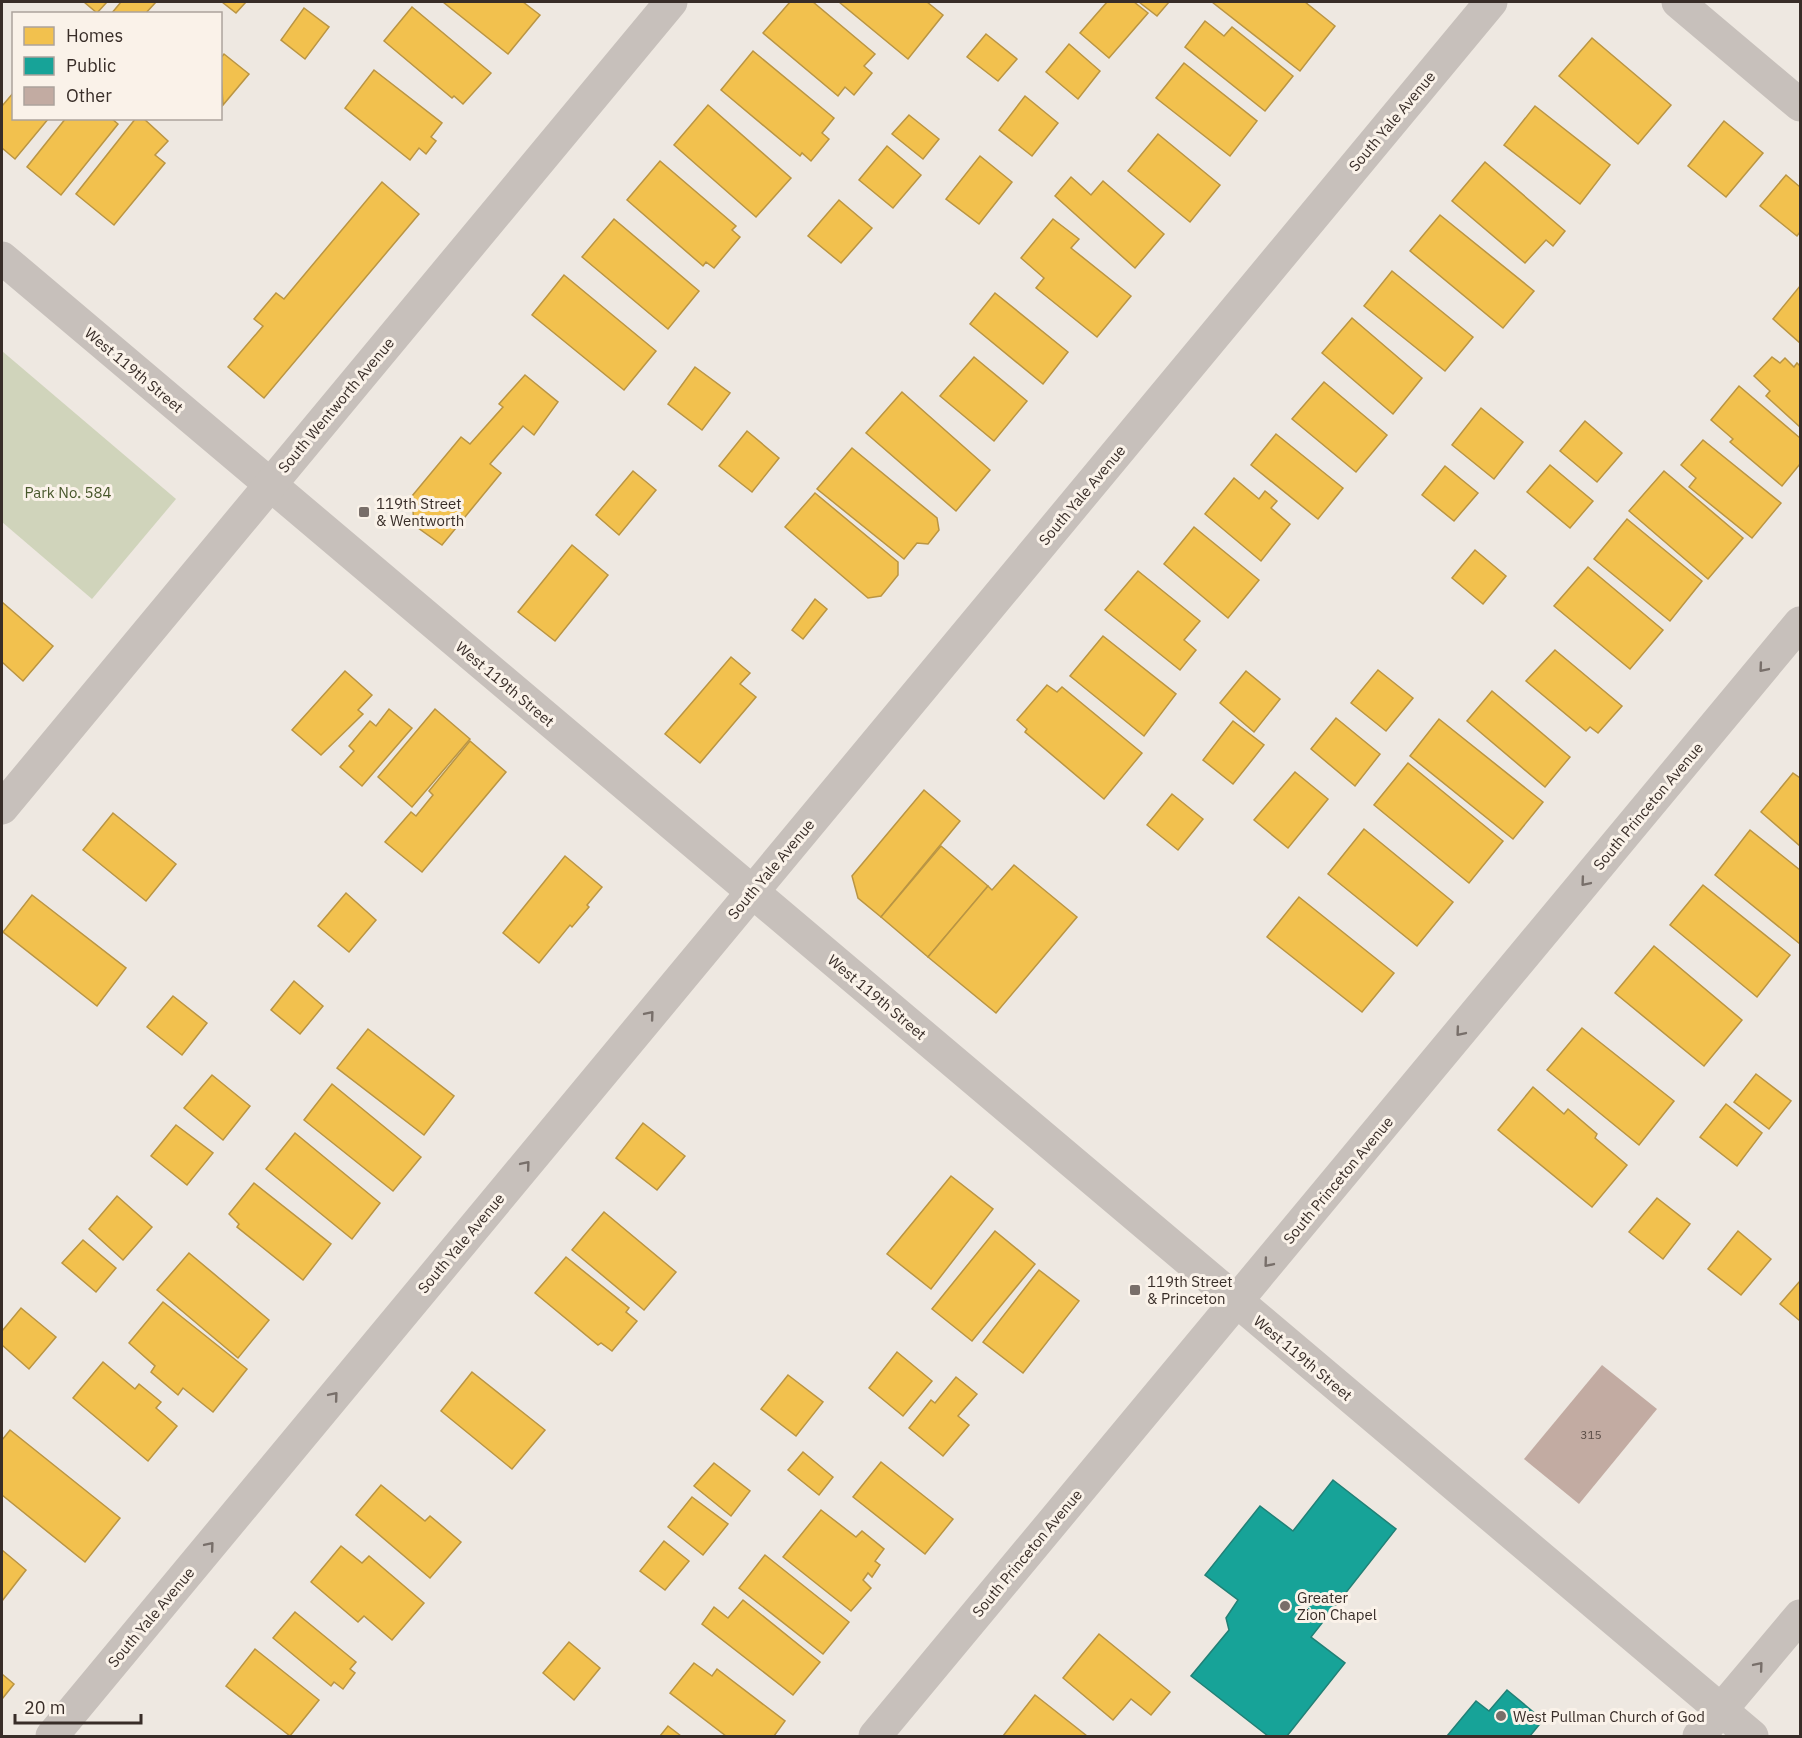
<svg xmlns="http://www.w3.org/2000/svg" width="1802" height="1738" viewBox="0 0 1802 1738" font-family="'IBM Plex Sans',sans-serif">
<rect width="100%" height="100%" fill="#eee8e1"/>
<polygon fill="#d0d4bb" points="2,351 176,499 92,599 2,522"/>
<g fill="#f2c14e" stroke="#ba9543" stroke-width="1.5">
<polygon points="84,2 107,2 97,13"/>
<polygon points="121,2 156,2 145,14 111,14"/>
<polygon points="222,2 246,2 236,13"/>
<polygon points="443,2 523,2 540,15 508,54"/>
<polygon points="790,2 813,2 875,54 864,66 872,73 854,95 845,87 838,96 763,33"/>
<polygon points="839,2 927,2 943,15 908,59"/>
<polygon points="1107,2 1134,2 1148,13 1109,58 1080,33"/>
<polygon points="1139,2 1169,2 1157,16"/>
<polygon points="1212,2 1305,2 1335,26 1300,71"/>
<polygon points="412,7 491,73 463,104 454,96 452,98 384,41"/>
<polygon points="304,8 329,27 305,59 281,40"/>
<polygon points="1205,21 1224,36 1232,27 1293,76 1265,111 1185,47"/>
<polygon points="986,34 1017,59 998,81 967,57"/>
<polygon points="1592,38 1671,105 1638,144 1559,76"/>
<polygon points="1069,44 1100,71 1078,99 1046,72"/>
<polygon points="753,51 834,118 822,133 829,139 811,161 802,153 800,156 721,90"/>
<polygon points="224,54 249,74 223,105 220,59"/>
<polygon points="1184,63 1257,121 1230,156 1156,98"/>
<polygon points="374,70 442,123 431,137 436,141 426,154 419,148 410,160 345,108"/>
<polygon points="14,92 14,118 49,118 15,159 2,148 2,106"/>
<polygon points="1025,96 1058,123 1032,156 999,130"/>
<polygon points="708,105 791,178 756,217 674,145"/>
<polygon points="1535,106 1610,165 1580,204 1504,145"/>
<polygon points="909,115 939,139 923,159 892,134"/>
<polygon points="66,118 111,118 118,124 61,195 27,167"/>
<polygon points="136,118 143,118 168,141 155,155 165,163 114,225 76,194"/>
<polygon points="1724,121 1763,153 1726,197 1688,166"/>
<polygon points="1158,134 1220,185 1190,222 1128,171"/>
<polygon points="887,146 921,175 893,208 859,180"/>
<polygon points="980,156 1012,182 979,224 946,199"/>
<polygon points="660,161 736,226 732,230 740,237 714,268 706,262 703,266 627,200"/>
<polygon points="1485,162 1565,231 1553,246 1546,240 1525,263 1452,201"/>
<polygon points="1786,175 1800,187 1800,232 1797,236 1760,206"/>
<polygon points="1071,177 1091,195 1103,181 1164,234 1135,268 1055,196"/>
<polygon points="382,182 419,214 264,398 228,367 263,326 254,319 276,293 284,299"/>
<polygon points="839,200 872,228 841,263 808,236"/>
<polygon points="1440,215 1534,291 1503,328 1410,251"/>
<polygon points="614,219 699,291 668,329 582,257"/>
<polygon points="1053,219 1079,239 1071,248 1131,296 1097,337 1036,288 1044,278 1021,258"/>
<polygon points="1392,271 1473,337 1445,371 1364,306"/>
<polygon points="564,275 656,351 624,390 532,315"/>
<polygon points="1800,286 1800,343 1773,319"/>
<polygon points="995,293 1068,352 1043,384 970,324"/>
<polygon points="1352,318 1422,378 1393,414 1322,353"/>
<polygon points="974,357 1027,401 994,441 940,396"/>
<polygon points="1772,357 1780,363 1785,358 1794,367 1797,363 1800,366 1800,427 1766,396 1770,391 1754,376"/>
<polygon points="695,367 730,393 702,430 668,404"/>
<polygon points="525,375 558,402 534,435 523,426 490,464 501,473 442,545 414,525 412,496 461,437 470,444 503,407 499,404"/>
<polygon points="1324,382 1387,435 1356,472 1292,419"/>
<polygon points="1739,386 1800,438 1800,464 1782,486 1730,442 1733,439 1711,420"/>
<polygon points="902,392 990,470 956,511 866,433"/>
<polygon points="1481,408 1523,442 1494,479 1452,445"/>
<polygon points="1585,421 1622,453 1597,482 1560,451"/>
<polygon points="747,431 779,458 752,492 719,466"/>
<polygon points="1276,434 1343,488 1318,519 1251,465"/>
<polygon points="1703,440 1781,503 1752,538 1689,487 1696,478 1681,465"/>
<polygon points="852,448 937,518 939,530 928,544 917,543 904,559 817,489"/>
<polygon points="1550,465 1593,501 1570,528 1527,492"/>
<polygon points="1445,466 1478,493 1454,521 1422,495"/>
<polygon points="633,471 656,490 619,535 596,515"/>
<polygon points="1664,471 1743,538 1708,579 1629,511"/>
<polygon points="1234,478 1259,499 1265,491 1277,501 1271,508 1290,524 1261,561 1205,514"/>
<polygon points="815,493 898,562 898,575 881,596 868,598 785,527"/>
<polygon points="1627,519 1702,581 1670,621 1594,559"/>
<polygon points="1194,527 1259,580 1228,618 1164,564"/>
<polygon points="572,545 608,575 555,641 518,612"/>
<polygon points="1475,550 1506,576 1483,604 1452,578"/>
<polygon points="1588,567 1663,630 1630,669 1554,606"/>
<polygon points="1138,571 1200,621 1184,640 1196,650 1180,670 1105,610"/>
<polygon points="815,599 827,609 803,639 792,630"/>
<polygon points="2,602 53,646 23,681 2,662"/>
<polygon points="1103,636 1176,694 1144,736 1070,676"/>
<polygon points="1555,650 1622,706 1598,733 1590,727 1586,731 1526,681"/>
<polygon points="731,657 750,673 740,684 756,697 700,763 665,734"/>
<polygon points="1378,670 1413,698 1386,731 1351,703"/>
<polygon points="345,671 372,695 358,710 363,714 321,755 292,730"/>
<polygon points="1246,671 1280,699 1254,732 1220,703"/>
<polygon points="1047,685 1057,692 1062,687 1142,753 1104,799 1025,732 1027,729 1017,720"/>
<polygon points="1492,691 1570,757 1545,787 1467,721"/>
<polygon points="389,709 412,728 362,786 340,767 354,751 349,746 370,721 376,726"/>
<polygon points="435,709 470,739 412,807 378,777"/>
<polygon points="1336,718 1380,754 1355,786 1311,749"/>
<polygon points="1439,719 1543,802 1513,839 1410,756"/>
<polygon points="1233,721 1264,745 1233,784 1203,760"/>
<polygon points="470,741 506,772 422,872 385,842 411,812 416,816 433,795 429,791"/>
<polygon points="1408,763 1503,841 1469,883 1374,805"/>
<polygon points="1295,772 1328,799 1288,848 1254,820"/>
<polygon points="1793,773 1800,778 1800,846 1761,812"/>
<polygon points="924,790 960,821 881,917 858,898 852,876"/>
<polygon points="1172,794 1203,819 1178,850 1147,825"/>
<polygon points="113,813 176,864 146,901 83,850"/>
<polygon points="1364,829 1453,902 1417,946 1328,874"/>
<polygon points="1750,830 1800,870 1800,944 1715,875"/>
<polygon points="941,846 988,886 928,957 881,917"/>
<polygon points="565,856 602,887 587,905 589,907 572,927 570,925 539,963 503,933"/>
<polygon points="1014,865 1077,917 996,1013 928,957 988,886 992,890"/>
<polygon points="1703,885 1790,955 1757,997 1670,925"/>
<polygon points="346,893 376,920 349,952 318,926"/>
<polygon points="32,895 126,968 97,1006 3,932"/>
<polygon points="1299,897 1394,973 1362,1012 1267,937"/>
<polygon points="1654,946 1742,1020 1704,1066 1615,993"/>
<polygon points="294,981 323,1006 300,1034 271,1010"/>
<polygon points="173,996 207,1023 182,1055 147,1027"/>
<polygon points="1582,1028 1674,1101 1639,1145 1547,1070"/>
<polygon points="368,1029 454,1096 424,1135 337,1068"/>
<polygon points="1756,1074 1791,1101 1769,1129 1734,1102"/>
<polygon points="212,1075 250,1106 223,1140 184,1108"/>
<polygon points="332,1084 421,1157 393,1191 304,1120"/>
<polygon points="1533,1087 1564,1114 1568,1109 1597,1134 1595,1138 1627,1165 1592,1207 1498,1130"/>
<polygon points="1726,1104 1762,1133 1737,1166 1700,1137"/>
<polygon points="643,1123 685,1156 657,1190 616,1158"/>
<polygon points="176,1125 213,1153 187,1185 151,1156"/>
<polygon points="295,1133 380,1203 352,1239 266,1169"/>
<polygon points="951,1176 993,1209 931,1289 887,1254"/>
<polygon points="254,1183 331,1244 303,1280 237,1227 239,1224 229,1214"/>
<polygon points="117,1196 152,1227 123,1260 89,1229"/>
<polygon points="1657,1198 1690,1224 1663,1259 1629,1232"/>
<polygon points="604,1212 676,1272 644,1310 572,1250"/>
<polygon points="995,1231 1035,1264 972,1341 932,1309"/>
<polygon points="1738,1231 1771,1259 1741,1295 1708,1269"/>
<polygon points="83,1240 116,1268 96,1292 62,1263"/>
<polygon points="189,1253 269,1320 238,1358 157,1290"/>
<polygon points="566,1257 629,1308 626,1312 637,1321 612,1351 601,1343 598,1345 535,1293"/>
<polygon points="1039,1270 1079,1301 1023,1373 983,1342"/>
<polygon points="1800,1281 1800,1321 1780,1304"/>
<polygon points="163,1302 247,1369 213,1412 183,1388 178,1395 151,1372 155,1366 129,1343"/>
<polygon points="21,1308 56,1337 29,1369 2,1345 2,1331"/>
<polygon points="897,1352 932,1381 903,1416 869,1388"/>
<polygon points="103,1362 135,1389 139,1384 161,1402 156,1408 177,1426 148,1461 73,1398"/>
<polygon points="472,1372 545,1430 512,1469 441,1411"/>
<polygon points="788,1375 823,1402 796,1436 761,1409"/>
<polygon points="956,1377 977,1394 958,1416 969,1425 943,1456 909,1428 931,1400 935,1403"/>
<polygon points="10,1430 120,1518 85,1562 2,1495 2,1440"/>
<polygon points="803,1452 833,1477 819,1495 788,1470"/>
<polygon points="881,1462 953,1519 925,1554 853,1497"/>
<polygon points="714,1463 750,1491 731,1516 694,1486"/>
<polygon points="381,1485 425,1521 430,1516 461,1542 430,1578 356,1515"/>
<polygon points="692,1497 728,1524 703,1555 668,1527"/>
<polygon points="821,1510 856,1537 862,1531 884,1549 875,1561 880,1565 872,1577 868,1573 863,1580 871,1588 851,1611 783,1557"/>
<polygon points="664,1541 689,1561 665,1590 640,1571"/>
<polygon points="341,1546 362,1563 369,1556 424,1603 392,1640 364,1616 358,1622 311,1582"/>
<polygon points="2,1550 26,1570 2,1601"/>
<polygon points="765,1555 849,1622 823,1654 739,1588"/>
<polygon points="743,1600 820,1662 793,1695 702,1624 714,1607 728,1618"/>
<polygon points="295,1612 356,1662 350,1669 355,1673 343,1689 334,1682 331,1686 273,1638"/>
<polygon points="1099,1634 1170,1692 1151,1715 1131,1699 1113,1720 1063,1678"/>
<polygon points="569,1642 600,1668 574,1700 543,1673"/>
<polygon points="255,1649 319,1700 290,1736 226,1686"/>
<polygon points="694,1663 712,1676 717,1669 785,1721 774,1736 726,1736 670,1693"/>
<polygon points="2,1674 14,1684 2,1699"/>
<polygon points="1035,1695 1087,1736 1003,1736"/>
<polygon points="668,1726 681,1736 660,1736"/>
</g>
<g fill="#17a398" stroke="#218076" stroke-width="1.5">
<polygon points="1333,1480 1396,1529 1311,1637 1345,1663 1287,1736 1268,1736 1191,1676 1229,1630 1226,1618 1238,1600 1205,1575 1260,1506 1293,1531"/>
<polygon points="1507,1690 1543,1720 1530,1736 1447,1736 1476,1701 1489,1711"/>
</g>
<polygon fill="#c2aba2" points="1602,1365 1657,1409 1579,1504 1524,1459"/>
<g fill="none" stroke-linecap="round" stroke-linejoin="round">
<g stroke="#c7c0bb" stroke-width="33">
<polyline points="1678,2 1800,105"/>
<polyline points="52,1736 1491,2"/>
<polyline points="875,1736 1800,623"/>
<polyline points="1699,1736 1800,1616"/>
</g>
<g stroke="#c7c0bb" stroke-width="33">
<polyline points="2,258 1752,1736"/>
<polyline points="2,808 671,2"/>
</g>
</g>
<defs><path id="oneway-chevron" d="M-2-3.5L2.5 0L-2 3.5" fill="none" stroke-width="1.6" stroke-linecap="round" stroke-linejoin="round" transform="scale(1.5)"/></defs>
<g stroke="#786f6a">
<use href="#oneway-chevron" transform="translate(1763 668) rotate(130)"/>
<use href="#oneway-chevron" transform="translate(1585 882) rotate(130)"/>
<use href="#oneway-chevron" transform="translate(650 1015) rotate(-50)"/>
<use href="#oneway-chevron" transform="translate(1460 1032) rotate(130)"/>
<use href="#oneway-chevron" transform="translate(526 1165) rotate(-50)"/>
<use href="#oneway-chevron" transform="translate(1268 1263) rotate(130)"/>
<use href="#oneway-chevron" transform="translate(334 1396) rotate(-50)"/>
<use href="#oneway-chevron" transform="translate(210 1546) rotate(-50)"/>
<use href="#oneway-chevron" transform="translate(1759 1666) rotate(-50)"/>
</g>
<g fill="#786e69" stroke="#faf2e9" stroke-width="2">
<rect x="358" y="506" width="12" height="12" rx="3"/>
<rect x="1129" y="1284" width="12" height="12" rx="3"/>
<circle cx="1285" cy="1606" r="6"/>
<circle cx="1501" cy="1716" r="6"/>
</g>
<g text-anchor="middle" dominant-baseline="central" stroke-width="6" stroke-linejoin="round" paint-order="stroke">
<g font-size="12" fill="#5a4c46">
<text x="1591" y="1434">315</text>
</g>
<g font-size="15" fill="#382d28" stroke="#faf2e9">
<text transform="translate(1392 121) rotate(-50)">South Yale Avenue</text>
<text transform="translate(134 370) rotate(40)">West 119th Street</text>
<text transform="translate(336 405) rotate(-50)">South Wentworth Avenue</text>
<text transform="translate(1082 495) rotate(-50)">South Yale Avenue</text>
<text transform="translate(505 684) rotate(40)">West 119th Street</text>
<text transform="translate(1648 806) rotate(-50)">South Princeton Avenue</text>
<text transform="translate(771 869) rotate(-50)">South Yale Avenue</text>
<text transform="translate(877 997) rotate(40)">West 119th Street</text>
<text transform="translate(1338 1180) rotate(-50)">South Princeton Avenue</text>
<text transform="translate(461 1243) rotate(-50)">South Yale Avenue</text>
<text transform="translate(1303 1358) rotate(40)">West 119th Street</text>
<text transform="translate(1027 1553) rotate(-50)">South Princeton Avenue</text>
<text transform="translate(151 1617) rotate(-50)">South Yale Avenue</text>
</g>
<g font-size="15" fill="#48572b" stroke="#faf2e9">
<text x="68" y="492">Park No. 584</text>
</g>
<g font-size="15" fill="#382d28" stroke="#faf2e9" text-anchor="start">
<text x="376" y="503">119th Street<tspan x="376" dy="17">&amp; Wentworth</tspan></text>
<text x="1147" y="1281">119th Street<tspan x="1147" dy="17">&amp; Princeton</tspan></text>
<text x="1297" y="1597">Greater<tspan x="1297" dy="17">Zion Chapel</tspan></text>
<text x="1513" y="1716">West Pullman Church of God</text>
</g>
</g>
<rect width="1802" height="1738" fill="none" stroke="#382d28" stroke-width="6"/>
<rect x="12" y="12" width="210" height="108" fill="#faf2e9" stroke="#aca39c" stroke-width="1.5"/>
<rect x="24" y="27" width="30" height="18" fill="#f2c14e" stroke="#aca39c" stroke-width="1.5"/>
<text x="66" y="42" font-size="18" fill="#382d28">Homes</text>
<rect x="24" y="57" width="30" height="18" fill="#17a398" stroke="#aca39c" stroke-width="1.5"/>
<text x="66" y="72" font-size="18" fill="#382d28">Public</text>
<rect x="24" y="87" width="30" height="18" fill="#c2aba2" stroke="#aca39c" stroke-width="1.5"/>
<text x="66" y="102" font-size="18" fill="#382d28">Other</text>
<path d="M15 1714v9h126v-9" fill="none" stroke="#382d28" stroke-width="3"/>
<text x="24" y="1714" font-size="18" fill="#382d28" stroke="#faf2e9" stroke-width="4.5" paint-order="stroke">20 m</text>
</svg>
